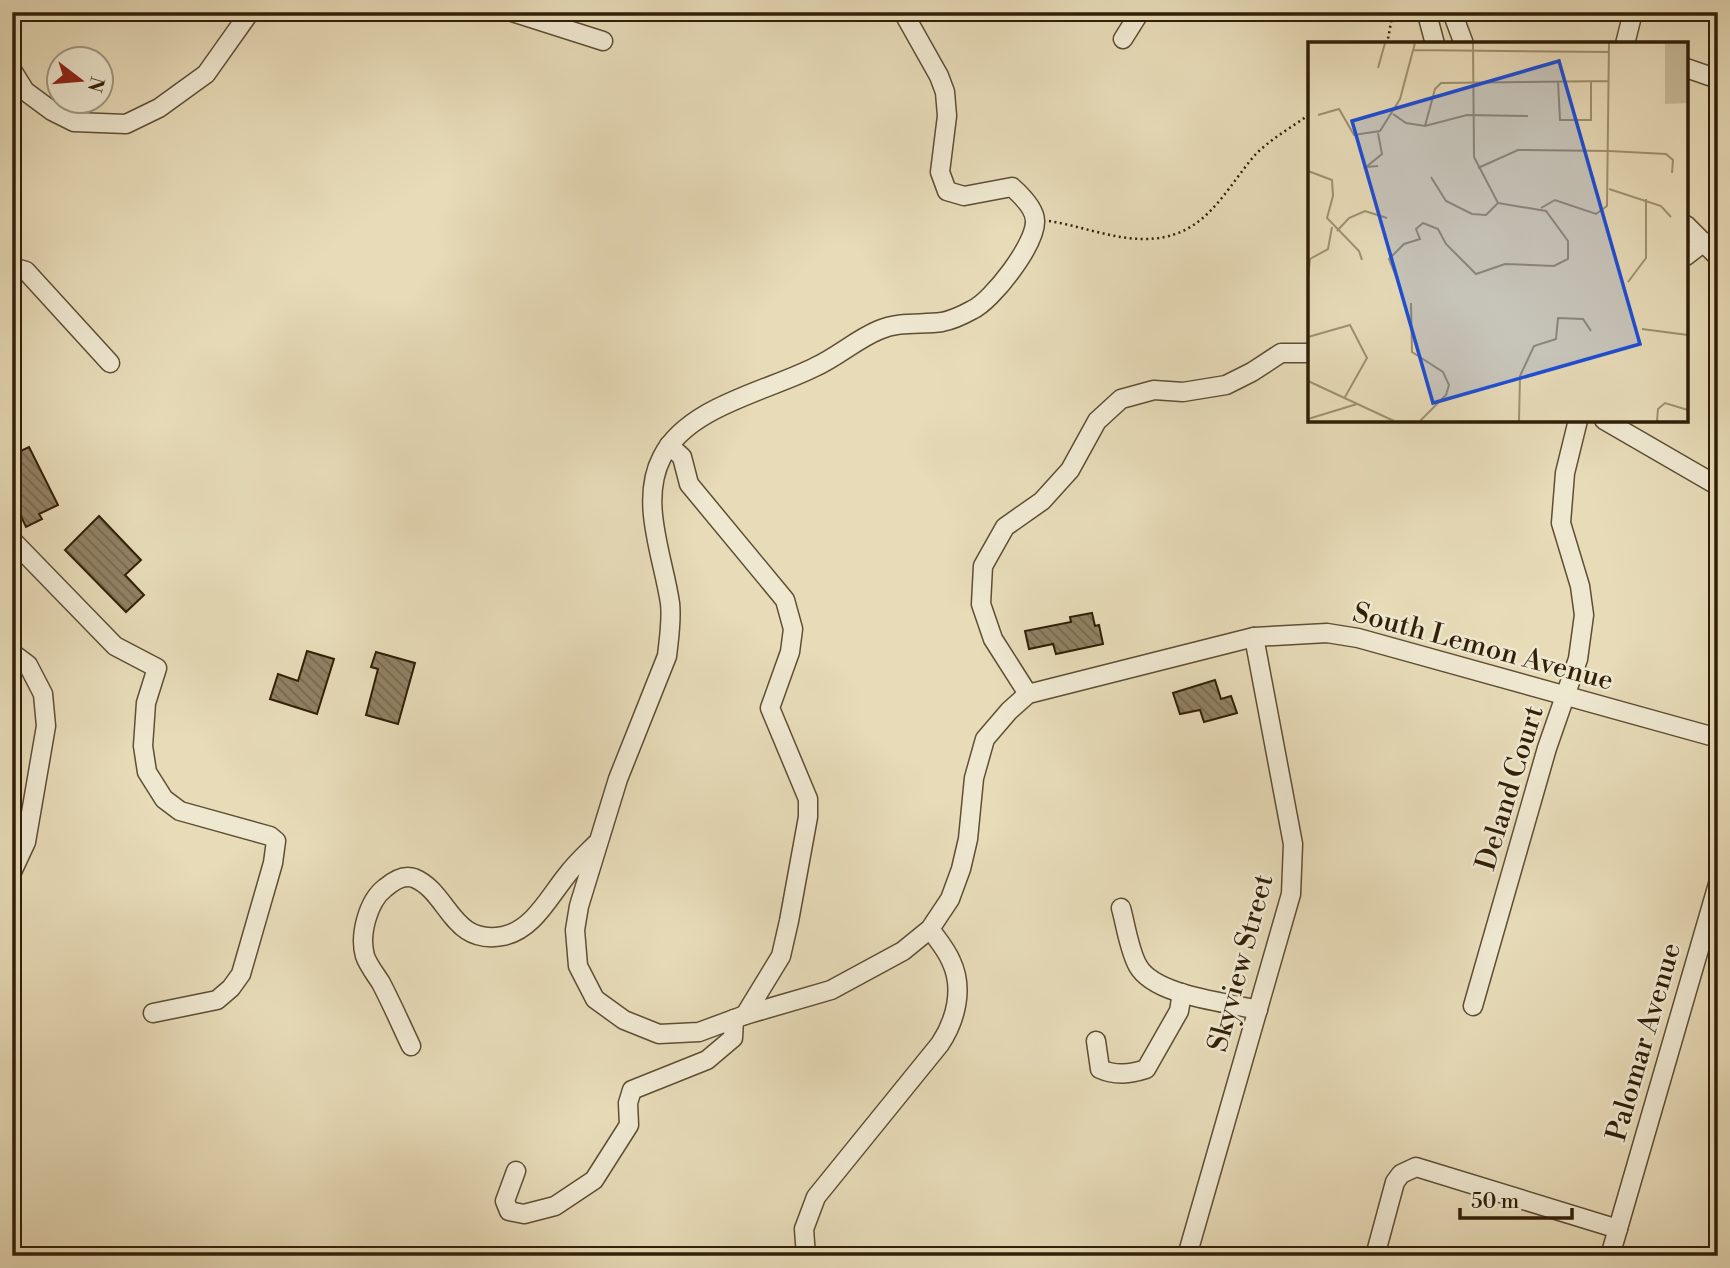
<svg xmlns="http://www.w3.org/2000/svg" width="1730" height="1268" viewBox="0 0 1730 1268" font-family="'Libre Bodoni',serif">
<defs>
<pattern id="building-back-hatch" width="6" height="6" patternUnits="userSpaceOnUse" patternTransform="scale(1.75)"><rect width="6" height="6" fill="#908163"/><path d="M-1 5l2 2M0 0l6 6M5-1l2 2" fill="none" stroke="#766950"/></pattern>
</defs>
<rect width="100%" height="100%" fill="#e7dbb8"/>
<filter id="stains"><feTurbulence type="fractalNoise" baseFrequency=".00286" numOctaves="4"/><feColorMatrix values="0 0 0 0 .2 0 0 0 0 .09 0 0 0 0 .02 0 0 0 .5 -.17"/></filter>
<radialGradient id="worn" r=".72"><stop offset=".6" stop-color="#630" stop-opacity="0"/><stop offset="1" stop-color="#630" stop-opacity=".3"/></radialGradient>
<g fill="url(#building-back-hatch)" stroke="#311f07" stroke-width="2">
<polygon points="29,447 58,505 39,514 42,519 26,527 21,516 12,520 12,491 21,487 12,468 12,455"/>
<polygon points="99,516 141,560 125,575 144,595 126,612 65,550"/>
<polygon points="1092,613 1095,626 1099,625 1103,644 1056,654 1053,644 1029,649 1025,631 1071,622 1070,617"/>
<polygon points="307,651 334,659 317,714 270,699 278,674 298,681"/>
<polygon points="376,652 415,663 398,724 366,715 378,669 371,667"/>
<polygon points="1215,680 1221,699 1231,696 1237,713 1204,722 1200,710 1180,714 1173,693"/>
</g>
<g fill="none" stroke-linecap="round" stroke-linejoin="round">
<g stroke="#5e4e33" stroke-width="21">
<g id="minor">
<polyline points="512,12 603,41"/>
<path d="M903,12l36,64 6,16 2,24 -7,56 7,19 17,5 48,-9c9,8 23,22 23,34 1,23 -43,80 -63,89 -9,5 -20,10 -30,12 -21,3 -42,-1 -63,8 -22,9 -42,27 -64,37 -47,24 -127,39 -153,90 -23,44 1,99 8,146 2,17 -1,35 -3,53l-49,123 -39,127 -4,24 3,36 17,33 29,21 35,14 40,-2 46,-17 86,-25 72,-39 27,-22 20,-30 11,-30 7,-30 6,-61 11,-39 24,-28 19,-17 226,-57 73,-4 31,5 360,100"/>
<polyline points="1429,12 1427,14 1435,44"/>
<polyline points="1452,12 1464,44"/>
<polyline points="1123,39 1140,12"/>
<polyline points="1625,44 1633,12"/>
<polyline points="1686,68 1718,79"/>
<polyline points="12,70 25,91 52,111 74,122 126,124 159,108 206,74 250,12"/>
<polyline points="1686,225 1718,257"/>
<polyline points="1686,256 1704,242"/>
<polyline points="12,267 26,271 110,363"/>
<polyline points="1604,420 1718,486"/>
<polyline points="669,445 682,457 689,484 785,600 793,629 790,652 770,708 808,799 808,817 789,921 781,956 745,1015"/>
<polyline points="12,540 115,646 157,668 146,703 143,746 147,772 164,799 180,811 270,836 276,841 273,863 241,974 231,988 217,1000 153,1013"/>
<polyline points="12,653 28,665 43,694 46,726 26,842 12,872"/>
<polyline points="1028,694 993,639 981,604 983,566 1005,527 1042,501 1070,470 1097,421 1121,399 1154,390 1183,392 1226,385 1252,372 1281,353 1310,353"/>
<path d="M1121,908c5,18 8,42 17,58 17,30 88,36 120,44"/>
<polyline points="1473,1006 1547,748 1578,659 1584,615 1580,586 1561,523 1565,473 1578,420"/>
<path d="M1096,1041l4,28c16,7 30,5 46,0l33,-58 3,-18"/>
<path d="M411,1046c-10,-21 -19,-42 -30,-63 -5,-8 -13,-18 -16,-27 -6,-21 3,-55 20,-68 8,-7 18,-14 29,-10 35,14 37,68 89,58 30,-6 46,-39 64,-61 8,-11 19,-21 29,-31"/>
<polyline points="516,1171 505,1201 509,1211 524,1214 555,1206 594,1180 629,1125 628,1103 632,1090 707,1060 733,1038 734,1019"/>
<path d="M806,1256l-2,-27 12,-32 124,-153c16,-24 24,-56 11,-83 -5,-12 -14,-22 -21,-32"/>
<polyline points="1187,1256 1291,894 1293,844 1254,637"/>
<polyline points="1375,1256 1395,1182 1401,1174 1416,1167 1618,1229"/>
<polyline points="1610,1256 1718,884"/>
</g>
</g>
<g stroke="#311f07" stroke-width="2.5" stroke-dasharray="2 3.5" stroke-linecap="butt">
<polyline points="1387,44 1393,12"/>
<path d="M1049,221c32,5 63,18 95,18 59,0 77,-43 110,-83 15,-16 38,-29 56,-42"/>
</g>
<use href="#minor" stroke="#efe8d1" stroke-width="18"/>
</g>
<g text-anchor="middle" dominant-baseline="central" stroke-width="5" stroke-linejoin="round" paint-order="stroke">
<g font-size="28" fill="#311f07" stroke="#efe8d1">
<text transform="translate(1483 647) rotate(15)">South Lemon Avenue</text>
<text transform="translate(1510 788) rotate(-73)">Deland Court</text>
<text transform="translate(1241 963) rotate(-75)">Skyview Street</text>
<text transform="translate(1644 1042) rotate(-74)">Palomar Avenue</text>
</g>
</g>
<g transform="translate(1308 42)">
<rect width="380" height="380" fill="#e7dbb8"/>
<path d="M357,1h23v60l-23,1z" fill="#c8bb9a"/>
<path d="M359 16a11 11 0 1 1 22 0a11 11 0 1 1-22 0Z" fill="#c8bb9a"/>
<path fill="none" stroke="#9e9071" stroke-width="2" d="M165,1l1,114 24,46M105,8l196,2M70,26l7,-25M250,39l2,39h31v-38M85,72l13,9 19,3 42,-11 61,1M10,73l21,-6 15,26 26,-4 20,-32 15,-56M117,84l10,-37 6,-6 168,-2M70,124l-12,1 16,-13 -4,-21M170,126l40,-18 91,1 57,3 7,6 -1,13M0,129l24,9 1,16 -6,22 32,33 3,9M123,135l15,24 26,13 14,1 12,-12M301,147l52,17 10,11M233,166l14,-8 41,14 11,-8 2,-163M29,189l12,-13 16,-7 22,7M0,236l2,-19 18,-10 4,-22M90,239l-9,-22 15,-15 16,-5 -4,-10 7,-6 15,6 8,15 30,30 29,-10 49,2 14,-7v-18l-22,-30 -48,-8M320,240l18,-24v-59M103,261l1,49 31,20 6,13 -3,10 -26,26M334,287l46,6M0,295l42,-12 17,33 -22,39M0,339l86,40M0,377l49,-15M211,379l1,-45 14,-30 22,-7 2,-21 25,1 8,12M349,379l1,-12 7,-6 23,7"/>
<path fill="#1d4ed8" fill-opacity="0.15" stroke="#1d4ed8" stroke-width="3.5" d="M251,19l81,283 -207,59 -81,-282z"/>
<rect width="380" height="380" fill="none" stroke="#311f07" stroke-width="3.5"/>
</g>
<rect width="1730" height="1268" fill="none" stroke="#e7dbb8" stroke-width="42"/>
<rect x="14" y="14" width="1702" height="1240" fill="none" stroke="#311f07" stroke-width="3.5"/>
<rect x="21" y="21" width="1688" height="1226" fill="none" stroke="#311f07" stroke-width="2"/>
<g transform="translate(80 80) rotate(106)"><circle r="33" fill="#efe8d1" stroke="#a39880" stroke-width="2"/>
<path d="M0-5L12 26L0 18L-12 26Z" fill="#8f2418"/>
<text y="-10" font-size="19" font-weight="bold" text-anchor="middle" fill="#311f07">N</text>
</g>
<path d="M1460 1208v10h112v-10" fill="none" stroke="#311f07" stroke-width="3.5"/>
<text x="1471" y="1208" font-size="21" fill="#311f07" stroke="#efe8d1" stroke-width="5" paint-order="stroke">50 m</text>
<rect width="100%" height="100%" filter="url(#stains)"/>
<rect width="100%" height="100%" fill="url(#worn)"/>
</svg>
